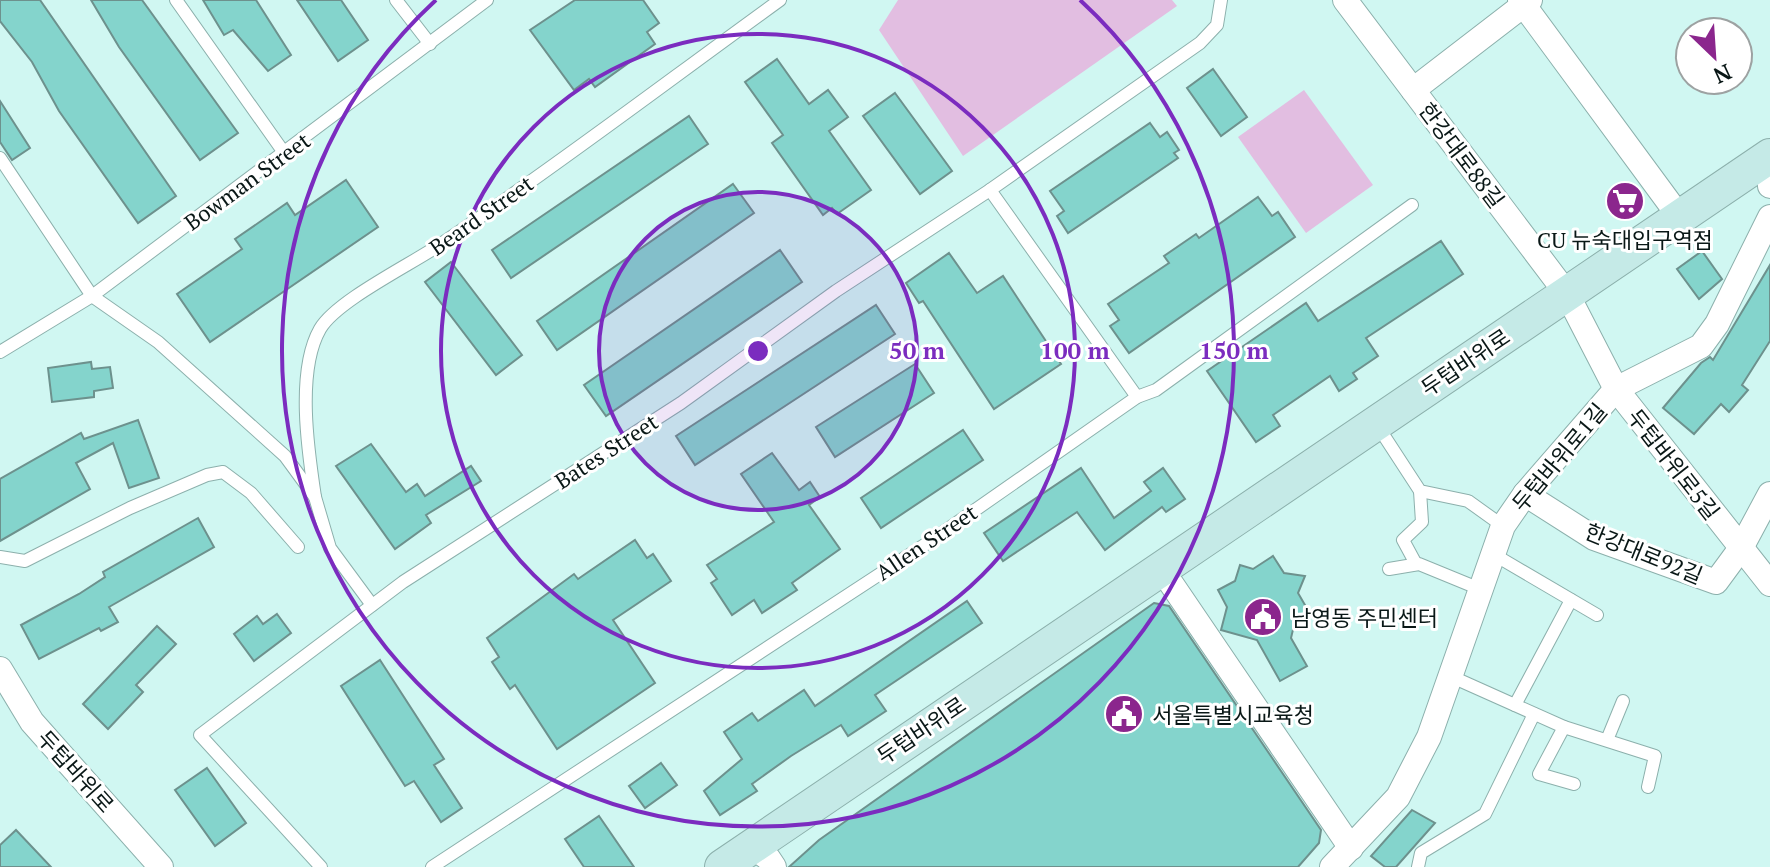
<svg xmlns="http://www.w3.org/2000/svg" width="1770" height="867" viewBox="0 0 1770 867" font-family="'PT Serif','Noto Sans KR',serif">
<rect width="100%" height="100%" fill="#d0f7f2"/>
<g fill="#e2bee1">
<polygon points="898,0 1172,0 1177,6 963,156 879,30"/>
<polygon points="1304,90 1373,185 1306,233 1238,137"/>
</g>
<g fill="#84d4cc" stroke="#6d918d" stroke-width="2">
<polygon points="0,0 40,0 176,196 138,223 59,111 32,62 0,21"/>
<polygon points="91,0 142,0 238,133 200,160 119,47"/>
<polygon points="203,0 256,0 291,55 268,71 233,30 224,35"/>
<polygon points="297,0 341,0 368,40 338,61"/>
<polygon points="575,0 643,0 659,23 647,32 655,44 595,87 589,79 574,90 530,30"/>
<polygon points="777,59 809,104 828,90 848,117 829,131 871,190 837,214 832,208 823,215 772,143 783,135 745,82"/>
<polygon points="1213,69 1247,117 1221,136 1187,88"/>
<polygon points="895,93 952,171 920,194 863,116"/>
<polygon points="0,101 30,148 12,160 0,142"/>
<polygon points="689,116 708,144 511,278 492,250"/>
<polygon points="1150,123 1160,137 1167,132 1179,150 1174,153 1178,158 1068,233 1057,216 1064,211 1050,191"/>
<polygon points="346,180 378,227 210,342 177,294 242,249 235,239 287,203 295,215"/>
<polygon points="733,184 754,213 557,350 537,321"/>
<polygon points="1258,197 1272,216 1278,212 1295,237 1129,353 1110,326 1119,320 1108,304 1169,263 1164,256 1196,234 1199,238"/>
<polygon points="1441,241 1463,274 1366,338 1378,356 1353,373 1357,379 1339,391 1330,376 1273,415 1280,426 1256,442 1207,371 1306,303 1318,321"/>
<polygon points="780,250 802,282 606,416 584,385"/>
<polygon points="1702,251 1722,279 1699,299 1677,269"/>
<polygon points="949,253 977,293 1003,276 1061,364 994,409 923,301 919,303 906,283"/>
<polygon points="451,262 522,355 496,375 425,282"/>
<polygon points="1770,265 1770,341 1742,385 1748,390 1729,412 1721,404 1694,434 1663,408 1701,363 1710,357 1713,360"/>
<polygon points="876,305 895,334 695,465 676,436"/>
<polygon points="91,362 92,369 110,367 113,388 94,391 94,397 52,402 48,368"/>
<polygon points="915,364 934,393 835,457 816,427"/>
<polygon points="138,420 159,478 129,488 113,443 76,463 90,489 0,541 0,479 81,433 84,439"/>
<polygon points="963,430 983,460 881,528 861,498"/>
<polygon points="371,444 406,492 417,484 425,496 471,466 481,481 426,515 431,523 395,549 336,466"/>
<polygon points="772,453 799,490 810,482 820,497 809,505 840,549 792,583 797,590 762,613 754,600 732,615 711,583 717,579 707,565 774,522 741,474"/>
<polygon points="1081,468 1114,518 1151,491 1144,482 1163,468 1185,499 1166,512 1162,507 1105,550 1077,512 1003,561 984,533"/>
<polygon points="198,518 214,547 109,607 118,622 101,631 99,628 39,659 21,625 79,594 105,577 103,572"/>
<polygon points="635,540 647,558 653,554 671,581 613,620 655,683 557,749 515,685 510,689 492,662 499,657 487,638 574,574 578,579"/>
<polygon points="1273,556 1284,573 1305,576 1298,593 1309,612 1295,621 1291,638 1307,666 1280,681 1257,640 1221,630 1227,607 1218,590 1235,581 1240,565 1253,569"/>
<polygon points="967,601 982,623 875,695 886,711 848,736 841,725 791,756 752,784 757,791 720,815 704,791 742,759 724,732 752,713 758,721 804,690 815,706"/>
<polygon points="1154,603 1169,606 1321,830 1319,843 1298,867 789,867 819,840"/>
<polygon points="277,614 291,633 254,661 234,634 257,616 263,624"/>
<polygon points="157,626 176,644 136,685 143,692 108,729 83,704"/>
<polygon points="380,660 444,759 434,765 462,808 441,822 414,781 405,786 341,686"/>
<polygon points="661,763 677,785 645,808 629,786"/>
<polygon points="207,768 246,823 215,846 175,790"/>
<polygon points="1412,810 1435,823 1396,867 1385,867 1371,856"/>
<polygon points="599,816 634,867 584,867 565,839"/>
<polygon points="16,830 51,867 0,867 0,845"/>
</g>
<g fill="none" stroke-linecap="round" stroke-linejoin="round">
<g stroke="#8cb0ac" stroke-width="14">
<g id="lane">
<polyline points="176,0 285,154"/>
<polyline points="396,0 430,44"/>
<polyline points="0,158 92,296 158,342 285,456 315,497 330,548 372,605"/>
<polyline points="990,190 1137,397"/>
<polyline points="0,352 92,296 487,0"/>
<polyline points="1377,425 1420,491 1468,501 1503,526"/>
<path d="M315,497c-7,-46 -19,-126 5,-168 17,-29 94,-66 124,-87 114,-77 224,-161 336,-242"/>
<polyline points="1493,554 1597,615"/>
<polyline points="0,557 25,561 130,508 207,475 223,472 251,493 298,547"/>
<polyline points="1416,564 1403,540 1422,522 1420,491"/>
<polyline points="1389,569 1419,564 1480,589"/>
<polyline points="1450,676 1564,727 1655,756 1648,787"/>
<polyline points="1515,705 1571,600"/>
<polyline points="1564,727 1539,774 1574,784"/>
<polyline points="1607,740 1623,701"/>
<polyline points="321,867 200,735 403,582 681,403 836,291 990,190 1200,43 1217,25 1221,0"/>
<polyline points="432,867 935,538 1137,397 1156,390 1412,205"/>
<polyline points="1418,867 1421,853 1485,814 1534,714"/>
</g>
</g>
<g stroke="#8cb0ac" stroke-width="26">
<g id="street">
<polyline points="1345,0 1567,294 1616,389 1770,584"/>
<polyline points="1520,0 1679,216"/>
<polyline points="1413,90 1530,0"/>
<polyline points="1768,157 1770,186"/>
<polyline points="1525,494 1594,538 1716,582 1741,548 1770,494"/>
<polyline points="1160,567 1351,848"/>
<polyline points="0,669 32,722 161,867"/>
<polyline points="751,846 768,858 774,867"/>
<polyline points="1332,867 1398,797 1429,737 1503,526 1525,494 1616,389 1701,346 1717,324 1770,217"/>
</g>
</g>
<g stroke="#8cb0ac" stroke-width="36">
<polyline id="secondary" points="722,867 1770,156"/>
</g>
<use href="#lane" stroke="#fff" stroke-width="12"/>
<use href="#street" stroke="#fff" stroke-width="24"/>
<use href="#secondary" stroke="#c5eae7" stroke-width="34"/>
</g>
<circle cx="758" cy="351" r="159" fill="#7b2cbf" fill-opacity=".12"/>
<g fill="none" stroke="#7b2cbf" stroke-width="4">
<circle cx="758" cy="351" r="159"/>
<circle cx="758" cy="351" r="317"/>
<path d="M1080 0A476 476 0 1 1 436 0"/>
</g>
<defs>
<g id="supermarket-disc" transform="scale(2)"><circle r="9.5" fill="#8b268d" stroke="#fff"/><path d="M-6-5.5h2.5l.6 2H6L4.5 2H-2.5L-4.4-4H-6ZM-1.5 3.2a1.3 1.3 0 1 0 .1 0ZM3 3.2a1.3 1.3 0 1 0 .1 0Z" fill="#fff"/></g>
<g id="civic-disc" transform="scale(2)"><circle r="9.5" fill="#8b268d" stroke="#fff"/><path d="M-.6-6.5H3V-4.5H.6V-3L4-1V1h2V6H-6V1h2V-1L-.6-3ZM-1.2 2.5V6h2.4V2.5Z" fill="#fff"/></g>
</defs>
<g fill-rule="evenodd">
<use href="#supermarket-disc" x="1625" y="201"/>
<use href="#civic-disc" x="1263" y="617"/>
<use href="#civic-disc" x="1124" y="714"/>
</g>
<g text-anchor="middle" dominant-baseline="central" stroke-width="6" stroke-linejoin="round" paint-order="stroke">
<g font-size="22" fill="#091716" stroke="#fff">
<text transform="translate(1462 155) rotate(53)">한강대로88길</text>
<text transform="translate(247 181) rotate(-36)">Bowman Street</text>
<text transform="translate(481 215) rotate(-35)">Beard Street</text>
<text transform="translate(1465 362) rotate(-34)">두텁바위로</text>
<text transform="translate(606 451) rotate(-33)">Bates Street</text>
<text transform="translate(1559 457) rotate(-50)">두텁바위로1길</text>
<text transform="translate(1674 464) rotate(52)">두텁바위로5길</text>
<text transform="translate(926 542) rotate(-34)">Allen Street</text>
<text transform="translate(1644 553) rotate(22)">한강대로92길</text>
<text transform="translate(921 730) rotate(-34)">두텁바위로</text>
<text transform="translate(76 771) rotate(48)">두텁바위로</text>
</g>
<g font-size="22" fill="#091716" stroke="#fff" text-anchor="start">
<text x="1625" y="239" text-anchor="middle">CU 뉴숙대입구역점</text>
<text x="1291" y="617">남영동 주민센터</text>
<text x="1152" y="714">서울특별시교육청</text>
</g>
</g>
<circle cx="758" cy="351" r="12" fill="#7b2cbf" stroke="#fff" stroke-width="4"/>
<g font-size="24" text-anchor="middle" font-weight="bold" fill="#7b2cbf" stroke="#fff" stroke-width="6" stroke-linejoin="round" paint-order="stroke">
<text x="917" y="359">50 m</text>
<text x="1075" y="359">100 m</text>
<text x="1234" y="359">150 m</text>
</g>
<g transform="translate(1714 56) rotate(155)"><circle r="38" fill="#ffffff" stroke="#9da2a2" stroke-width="2"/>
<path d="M0-6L14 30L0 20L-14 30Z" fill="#8b268d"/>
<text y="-12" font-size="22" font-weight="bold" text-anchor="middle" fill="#091716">N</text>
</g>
</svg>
